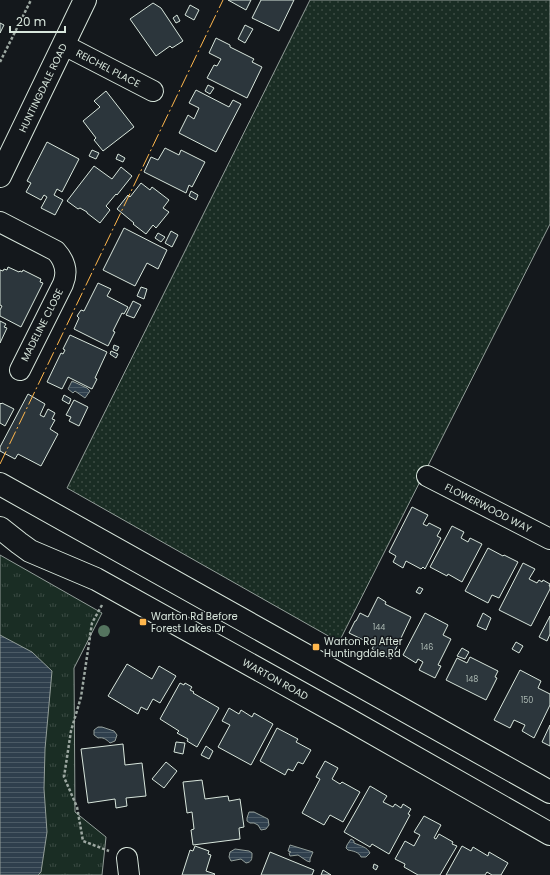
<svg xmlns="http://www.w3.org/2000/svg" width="550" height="875" viewBox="0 0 550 875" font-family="Poppins,sans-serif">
<defs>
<pattern id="grass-dots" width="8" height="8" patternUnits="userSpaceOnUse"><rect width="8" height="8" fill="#1a2d24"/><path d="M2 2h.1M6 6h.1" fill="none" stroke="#3b4b43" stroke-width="1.8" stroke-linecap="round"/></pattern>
<pattern id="park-tufts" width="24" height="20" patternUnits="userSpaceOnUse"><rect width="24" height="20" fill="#1a2d24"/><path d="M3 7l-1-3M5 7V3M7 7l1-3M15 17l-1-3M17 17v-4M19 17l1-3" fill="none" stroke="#3b4b43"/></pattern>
<pattern id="water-rules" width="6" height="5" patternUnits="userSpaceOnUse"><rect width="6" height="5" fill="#2f3f4d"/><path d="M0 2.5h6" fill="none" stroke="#4c5b66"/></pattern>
</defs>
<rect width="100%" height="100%" fill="#14181c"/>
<polygon fill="url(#grass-dots)" stroke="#939e99" points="310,0 550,0 550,224 339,642 67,488"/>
<polygon fill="url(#park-tufts)" stroke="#939e99" points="0,555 102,613 74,668 75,812 106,837 102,875 0,875"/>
<g fill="url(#water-rules)" stroke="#939e99">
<polygon points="72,381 87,388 90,391 85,398 75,391 73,393 68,389"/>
<polygon points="0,635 32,652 52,671 45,749 44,789 47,832 41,872 38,875 0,875"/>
<path d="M98,727h4l12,4 3,4 -2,6 -5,2c-4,-4 -7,-6 -12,-5l-4,-3v-5z"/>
<polygon points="249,812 254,812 268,819 269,825 266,829 261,830 258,825 254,823 250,823 247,821 247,818"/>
<path d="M351,839l3,2v2c7,3 13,4 16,10l-4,4h-5c-2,-5 -8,-6 -13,-7l-2,-2 1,-3z"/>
<polygon points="290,845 313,852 310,859 310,862 307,861 298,855 290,856 289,853 291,852 288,851"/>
<path d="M235,849l14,2 3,2c0,6 0,9 -6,10l-5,-4 -10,2 -2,-4 1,-5z"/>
</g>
<g fill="#2c363c" stroke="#d8e6dc">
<polygon points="228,0 251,0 246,10"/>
<polygon points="261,0 294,0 279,31 252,18"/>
<polygon points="153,3 161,8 183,41 172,48 170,46 156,56 130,19"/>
<polygon points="190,5 199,10 194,20 185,15"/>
<polygon points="177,15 180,21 176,23 173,18"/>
<polygon points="0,23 4,25 0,33"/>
<polygon points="245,25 253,29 245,43 238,39"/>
<polygon points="216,38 230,45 230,47 254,59 252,62 262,67 247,98 207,78 214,65 217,66 221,59 209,53"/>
<polygon points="208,85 214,88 210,94 205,91"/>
<polygon points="196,90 229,107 233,100 241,104 216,152 179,133 188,115 194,119 199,108 189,103"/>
<polygon points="106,91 134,127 103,151 94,140 96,138 83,121 100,107 94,101"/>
<polygon points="47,142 79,159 62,192 57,189 54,195 63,200 55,215 41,208 47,197 44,195 41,200 26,192 31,183 27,181"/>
<polygon points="165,148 179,155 181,150 205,162 192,187 189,185 186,193 144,172 151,157 158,160"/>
<polygon points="92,150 99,153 96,159 89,156"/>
<polygon points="118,154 125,158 123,162 116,159"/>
<polygon points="94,166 112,179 121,167 132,176 117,195 116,194 106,206 110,210 100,223 87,213 87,212 80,208 78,209 67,201"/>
<polygon points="141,183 150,190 152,187 169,200 163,208 169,212 156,228 153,225 146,234 133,224 134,223 117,209 128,195 130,197"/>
<polygon points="191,191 198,195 196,200 189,196"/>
<polygon points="124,228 167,250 158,269 147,263 135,286 103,270"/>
<polygon points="171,231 178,235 172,247 165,243"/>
<polygon points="158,233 165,237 161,242 155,238"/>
<polygon points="8,267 19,272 20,271 22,272 23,270 41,279 40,282 43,283 21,327 0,316 0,310 2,306 0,305 0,270 3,271 4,269 7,270"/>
<polygon points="98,283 111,289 107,296 128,307 124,314 122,313 113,331 115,332 108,346 74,329 79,318 77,316 81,310 84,311"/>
<polygon points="141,287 147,289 144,299 137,296"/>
<polygon points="133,301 141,305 134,318 126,315"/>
<polygon points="0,321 6,324 4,327 7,328 0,343"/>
<polygon points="70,335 107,352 95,378 97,379 92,389 68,377 62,389 47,382 61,353 63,354 65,350 63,349"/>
<polygon points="114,345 119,347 117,351 113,349"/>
<polygon points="111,351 118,354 116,358 110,354"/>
<polygon points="28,394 45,404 40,415 44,417 48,409 55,413 52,419 55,420 50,429 58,434 41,466 18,454 15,459 0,451 0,447"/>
<polygon points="64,395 71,399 69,404 62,400"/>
<polygon points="74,400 88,407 79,426 69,421 71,417 66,415"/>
<polygon points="0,403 1,404 2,403 14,409 5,426 0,423"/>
<polygon points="412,507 428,515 423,524 427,526 429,523 441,529 437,536 441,538 425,569 423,567 421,569 406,561 403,568 393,562 396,556 389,552"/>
<polygon points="452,526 464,532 461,538 468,542 470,538 482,544 462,582 448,574 447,576 430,567"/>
<polygon points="488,548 503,556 504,555 518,562 499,598 492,595 488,603 465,591"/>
<polygon points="523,563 535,569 529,579 537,583 539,580 542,582 543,580 550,584 549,586 550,586 550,589 531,626 499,610"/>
<polygon points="419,587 423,589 420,594 416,592"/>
<polygon points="378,597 386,602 385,604 411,617 391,659 372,649 374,645 349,633 355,621 356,621 360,613 368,617"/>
<polygon points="425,613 448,625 443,635 451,639 438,665 441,666 435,678 419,670 423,662 418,659 416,663 403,655"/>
<polygon points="483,613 491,618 486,630 477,626"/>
<polygon points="550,616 550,634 547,641 539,637"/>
<polygon points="516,642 523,646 519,653 512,649"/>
<polygon points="462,648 469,652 465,659 457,656"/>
<polygon points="470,657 498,671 495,677 497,678 486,700 446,680 457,658 467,663"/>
<polygon points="127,664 152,679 159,666 176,676 160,703 153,699 147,710 141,707 138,714 108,696"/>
<polygon points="520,670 541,681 538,688 550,694 550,705 534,738 522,731 525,725 514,720 510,728 494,720"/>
<polygon points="180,683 184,685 185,683 192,687 190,690 194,692 193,693 219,708 197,747 187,741 188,739 177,733 179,731 160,719"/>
<polygon points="229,708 239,714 241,710 252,717 254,713 273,724 251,765 218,747 230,725 222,721"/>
<polygon points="550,725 550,746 542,742"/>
<polygon points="277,728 298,739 296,742 311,750 303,764 298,762 293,771 288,769 285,775 260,761"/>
<polygon points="176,742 185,743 183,754 174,752"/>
<polygon points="123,744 125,765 142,763 146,796 126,798 127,806 116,808 115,799 88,803 81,749"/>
<polygon points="206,746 213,751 209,759 201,755"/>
<polygon points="325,761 338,768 332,779 340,784 342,782 360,792 343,822 330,815 324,825 302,813 320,779 316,777"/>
<polygon points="166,762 177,771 164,788 152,779"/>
<polygon points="202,780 205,799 228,796 229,801 240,799 244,827 239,828 240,839 193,845 191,830 194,829 192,812 187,813 183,782"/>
<polygon points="370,786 387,796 383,802 393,807 395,804 401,808 403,804 411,809 408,814 410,815 389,854 372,844 370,847 344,832"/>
<polygon points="424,816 441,825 434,838 436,839 439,834 453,842 452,844 457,846 440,875 418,875 404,867 405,864 395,859 405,841 414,846 420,835 414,832"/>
<polygon points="195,846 209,851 208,854 211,855 206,871 215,874 214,875 182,875 190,850 193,851"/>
<polygon points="462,846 471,851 473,847 488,856 489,852 508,863 501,875 492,875 487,872 485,875 446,875"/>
<polygon points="270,852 314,870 312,875 261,875"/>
<polygon points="374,864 378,866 376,870 373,868"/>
<polygon points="323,870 331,875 321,875"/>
</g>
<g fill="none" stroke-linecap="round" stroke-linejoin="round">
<g stroke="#d8e6dc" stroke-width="22">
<g id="minor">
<path id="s1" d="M64,45l89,46"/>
<path d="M0,222l56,29c9,10 12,21 7,33l-43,86"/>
<path id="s2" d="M427,476l123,63"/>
<polyline points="127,858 129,875"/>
</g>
</g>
<g stroke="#d8e6dc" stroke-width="24">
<g id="major">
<path id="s3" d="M0,176l85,-176"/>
<polyline points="0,484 550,792"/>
<path id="s4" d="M0,528l19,15 11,8 66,28 250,139 204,116"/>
</g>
</g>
<g stroke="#9da8a2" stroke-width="2.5" stroke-dasharray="3 2" stroke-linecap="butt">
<polyline points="0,62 31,0"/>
<polyline points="102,605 92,623 81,697 71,731 64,777 77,807 83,841 109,851"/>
</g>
<use href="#minor" stroke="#14181c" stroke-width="20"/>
<use href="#major" stroke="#14181c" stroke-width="22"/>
<polyline stroke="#ffb74d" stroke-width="1" stroke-dasharray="14 3 2 3" stroke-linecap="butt" points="0,464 223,0"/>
</g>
<circle fill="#55745f" cx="104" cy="631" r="6"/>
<g fill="#ffb74d" stroke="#14181c" stroke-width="1.5">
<rect x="139" y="618" width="8" height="8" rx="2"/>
<rect x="312" y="643" width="8" height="8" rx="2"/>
</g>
<g text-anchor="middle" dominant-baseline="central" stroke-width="3" stroke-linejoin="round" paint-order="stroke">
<g font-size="8" fill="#adbab4">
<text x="379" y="627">144</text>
<text x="427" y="647">146</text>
<text x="472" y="679">148</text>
<text x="527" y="700">150</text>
</g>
<g font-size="10" fill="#d8e6dc" stroke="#14181c">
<text stroke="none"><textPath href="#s1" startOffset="50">REICHEL PLACE</textPath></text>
<text stroke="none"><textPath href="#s3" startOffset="98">HUNTINGDALE ROAD</textPath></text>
<text transform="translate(42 325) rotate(-63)">MADELINE CLOSE</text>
<text stroke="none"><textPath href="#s2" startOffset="69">FLOWERWOOD WAY</textPath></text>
<text stroke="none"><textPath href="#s4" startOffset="315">WARTON ROAD</textPath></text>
</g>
<g font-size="10" fill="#d8e6dc" stroke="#14181c" text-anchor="start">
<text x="151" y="616">Warton Rd Before<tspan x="151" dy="12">Forest Lakes Dr</tspan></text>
<text x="324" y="641">Warton Rd After<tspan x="324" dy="12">Huntingdale Rd</tspan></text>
</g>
</g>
<path d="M10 26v6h55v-6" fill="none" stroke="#d8e6dc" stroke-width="2"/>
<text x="16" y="26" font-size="12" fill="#d8e6dc" stroke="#14181c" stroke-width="3" paint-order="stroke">20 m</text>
</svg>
